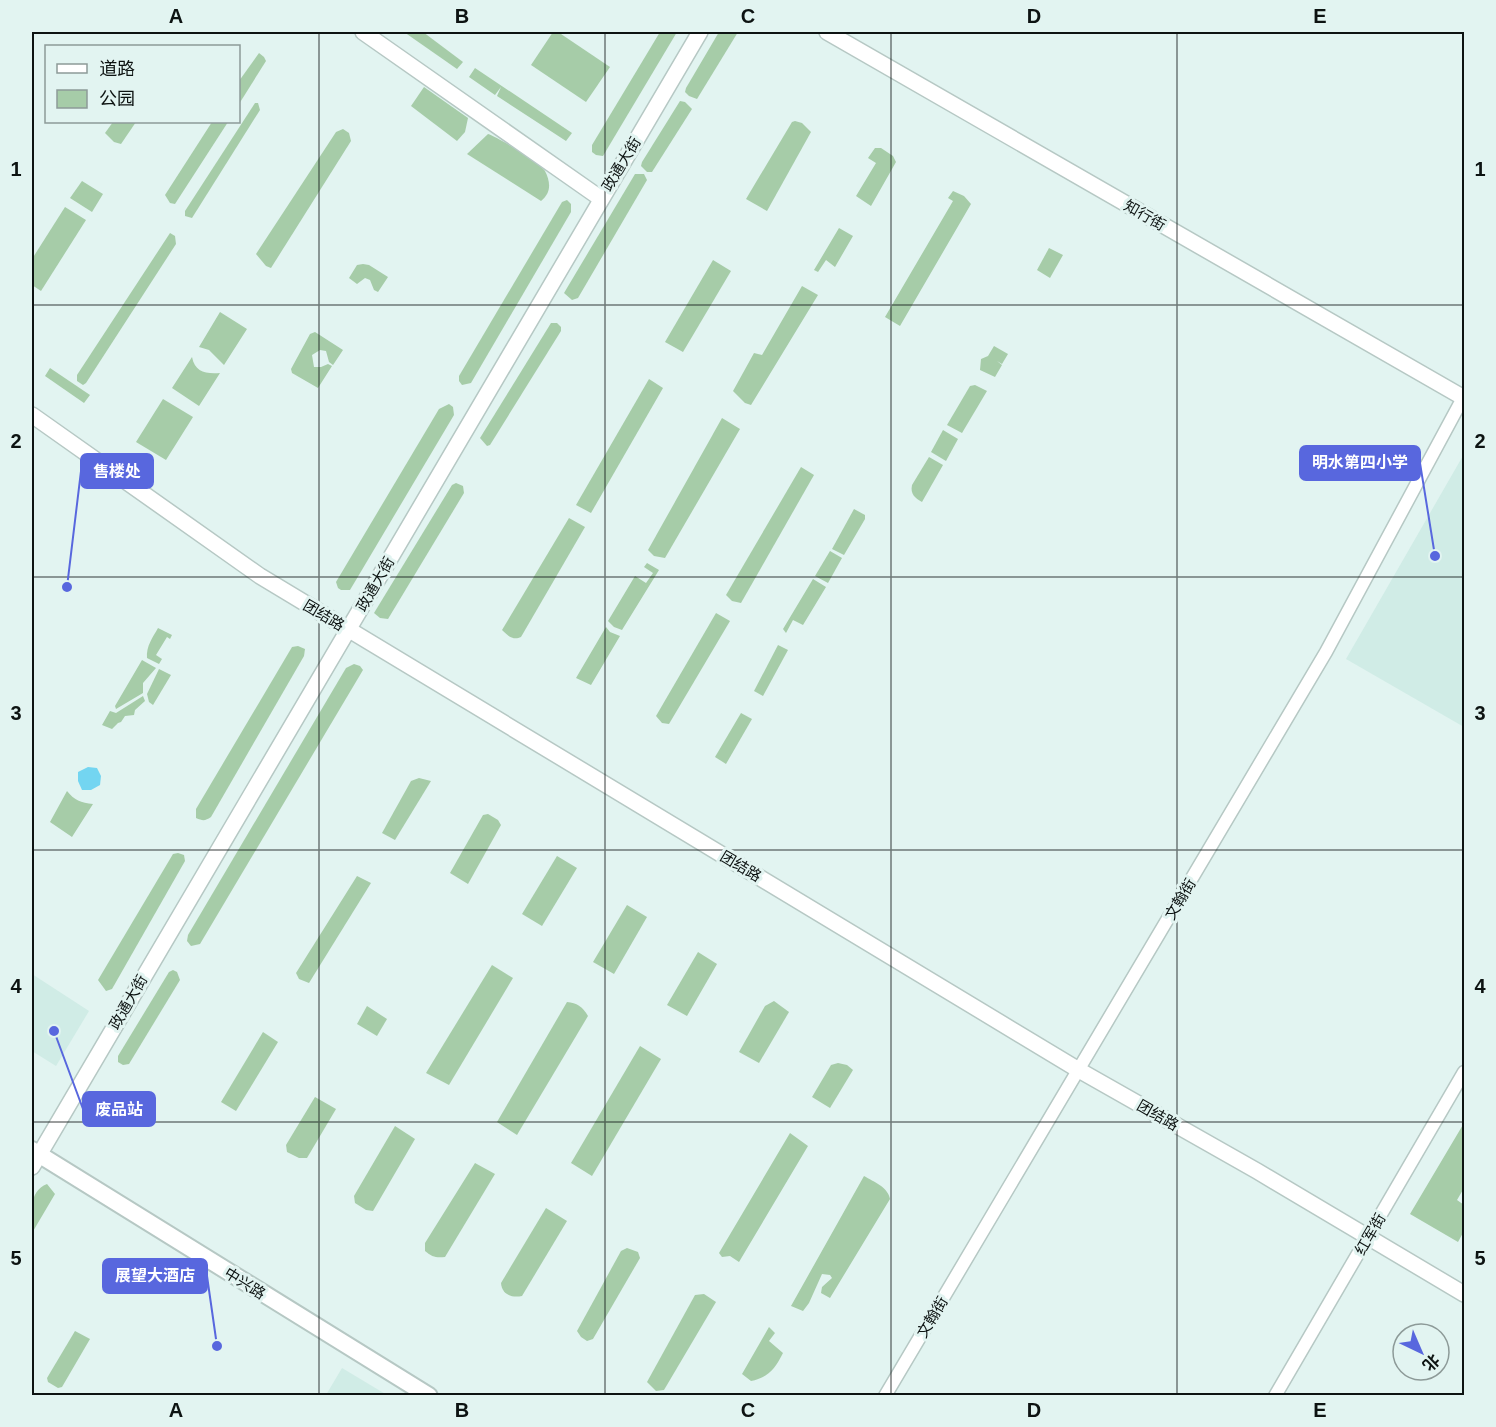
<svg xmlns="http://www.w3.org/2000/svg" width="1496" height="1427" viewBox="0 0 1496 1427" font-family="Arial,'Noto Sans SC',sans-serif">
<rect width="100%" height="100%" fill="#e2f4f1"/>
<g fill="#d0ece6">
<polygon points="1464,454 1464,727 1346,659"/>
<polygon points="32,974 89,1011 56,1066 32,1051"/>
<polygon points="342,1368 387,1395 326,1395"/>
</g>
<g fill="#a6cca8">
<polygon points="404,32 423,32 463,62 457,69"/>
<polygon points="553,32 558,32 610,67 586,102 531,65"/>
<polygon points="660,32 677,32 603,156 596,155 592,152 592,145"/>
<polygon points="719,32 738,32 697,99 689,96 685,92 686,88"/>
<polygon points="259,53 264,57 266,61 239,104 239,81"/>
<polygon points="475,68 572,133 566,141 497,96 501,87 495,95 469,77"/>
<polygon points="424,87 468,118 465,132 457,141 411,106"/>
<polygon points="680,101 685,102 692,109 652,172 647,172 641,166 642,162"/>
<polygon points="255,103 258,103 260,110 192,218 185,216 185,211"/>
<polygon points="795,121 802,123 811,132 767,211 746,199 792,122"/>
<polygon points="113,122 136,122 121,144 114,142 105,133"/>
<polygon points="212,122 228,122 175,204 170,203 165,195"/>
<polygon points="343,129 349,133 351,141 271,268 266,266 256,254 336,132"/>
<path d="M488,134c10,3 52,29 57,37 6,12 6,22 -4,30l-74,-47z"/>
<polygon points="875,148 881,148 893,156 896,162 871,206 856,196 876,163 868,158"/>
<polygon points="635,174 644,174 647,180 578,298 572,300 564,293"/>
<polygon points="82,181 103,194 92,212 70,198"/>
<polygon points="953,191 964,196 971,204 900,326 885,317 953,201 948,198"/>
<polygon points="567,200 571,204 571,212 471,383 462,385 459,381 459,376 562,202"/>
<polygon points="65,207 86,220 41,291 32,285 32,259"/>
<polygon points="839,228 853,236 835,267 826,260 818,272 814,270"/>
<polygon points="170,233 175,236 176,244 86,383 83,385 77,381 77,375"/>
<polygon points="1049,248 1063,255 1050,278 1037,270"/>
<polygon points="713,260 731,271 683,352 665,342"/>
<polygon points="363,264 369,265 388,277 378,292 374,290 370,280 365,278 357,284 349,278 357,265"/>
<polygon points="802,286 818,295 751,405 745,403 733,391 754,353 762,355"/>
<polygon points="220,312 247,329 224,365 209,350 199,347"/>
<polygon points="551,323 557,323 561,327 561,331 490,445 487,446 480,438"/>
<polygon points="315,332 343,350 333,365 329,362 326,351 320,350 312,355 314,367 321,367 328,364 332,366 318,388 292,373 291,369 310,334"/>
<polygon points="994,346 1008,354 1002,364 997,361 1002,365 995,377 980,370 981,359 988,356"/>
<path d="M192,357c3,15 13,17 28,16l-21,33 -27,-18z"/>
<polygon points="50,368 90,395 84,403 45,376"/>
<polygon points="649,379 663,388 591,513 576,505"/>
<polygon points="975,385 987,391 962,433 947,425 970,386"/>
<polygon points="163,399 193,417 166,460 136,442"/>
<polygon points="449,404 453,407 454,415 350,590 341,590 338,588 336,582 439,409"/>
<polygon points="722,418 740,429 665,558 654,556 648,550"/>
<polygon points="943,430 958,439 946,461 931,452"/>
<path d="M929,457l14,8 -21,37c-7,-4 -12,-8 -10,-17z"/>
<polygon points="801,467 814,475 741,603 732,601 726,595"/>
<polygon points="456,483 463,486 464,493 388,619 380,618 374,613 452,485"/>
<polygon points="854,509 865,515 865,519 844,555 832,549"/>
<path d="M569,518l16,9 -64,110c-8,4 -14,-2 -19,-7z"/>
<polygon points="830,551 842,558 828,583 815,576"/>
<polygon points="647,563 659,570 622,630 614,627 608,621 635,576 646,583 653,573 644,567"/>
<polygon points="813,579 826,587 803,625 793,620 786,633 783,629"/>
<polygon points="716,613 730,621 669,724 662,723 656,716"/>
<polygon points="606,627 610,632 620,636 591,685 576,678"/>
<path d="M158,628l14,7 -2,4 -3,-2 -11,18 6,4 -3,5 -12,-6c-1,-12 6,-21 11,-30z"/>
<polygon points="778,645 788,650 763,696 754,691"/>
<path d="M298,646l7,3 -1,7 -93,161c-6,4 -8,4 -15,1v-9l96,-162z"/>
<polygon points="142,660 156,668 143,683 143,693 116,709 115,706"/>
<polygon points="354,664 360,666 363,670 200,944 191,946 187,941 188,935 346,668"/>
<polygon points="159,669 171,675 153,705 149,702 147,694"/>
<polygon points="143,696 145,701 135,710 134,715 125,716 121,722 118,723 112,729 102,725 110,711 116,713"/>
<polygon points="741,713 752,719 726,764 715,757"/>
<polygon points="419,778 431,781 395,840 382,833 411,781"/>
<path d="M67,791c7,9 14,12 26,13l-21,33 -22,-15z"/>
<polygon points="488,814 498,820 501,825 468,884 450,873 483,815"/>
<polygon points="178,853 184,855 185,861 112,989 106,991 98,980 173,854"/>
<polygon points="557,856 577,868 542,926 522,914"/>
<polygon points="357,876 371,883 309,983 299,979 296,973"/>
<polygon points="627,905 647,917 614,974 593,962"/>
<polygon points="698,952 717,964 687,1016 667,1005"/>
<polygon points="492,965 513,978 449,1085 426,1073"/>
<polygon points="173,970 177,972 180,980 129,1064 123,1065 118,1062 118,1056 169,972"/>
<polygon points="774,1001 789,1012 759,1063 739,1052 765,1006"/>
<path d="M567,1002c10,1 15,4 21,14l-71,119 -20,-13z"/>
<polygon points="367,1006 387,1019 377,1036 357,1024"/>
<polygon points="263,1032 278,1042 236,1111 221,1102"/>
<polygon points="640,1046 661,1059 592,1176 571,1163"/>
<polygon points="838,1063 847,1065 853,1070 830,1108 812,1097 831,1065"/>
<polygon points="315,1097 336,1109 307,1158 299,1158 287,1152 286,1145"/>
<polygon points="1464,1123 1464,1188 1457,1200 1464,1205 1464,1231 1458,1242 1410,1214"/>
<polygon points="395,1126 415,1139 373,1211 366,1210 355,1203 354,1196"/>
<polygon points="790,1133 808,1146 739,1262 730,1256 722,1257 719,1253"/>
<path d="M475,1163l20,11 -50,83c-9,1 -13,0 -20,-6v-8z"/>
<path d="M864,1176c10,6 24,11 26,23l-60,99 -9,-5 1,-6 10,-9 -2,-3 -8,-1 -13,29 -6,8 -12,-5z"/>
<path d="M47,1184l8,10 -23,39c-1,-17 -4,-42 15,-49z"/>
<path d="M546,1208l21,13 -45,75c-10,2 -20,-1 -21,-13z"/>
<polygon points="627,1248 638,1252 640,1258 593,1339 587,1341 581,1337 577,1331 621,1251"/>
<polygon points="704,1294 716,1302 664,1390 656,1391 647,1382 695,1295"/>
<path d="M769,1327l6,6 -6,8 14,12c-8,16 -14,24 -32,28l-9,-7z"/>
<polygon points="75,1331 90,1339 62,1387 58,1388 48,1382 47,1378"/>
</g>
<polygon fill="#73d5f1" points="88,767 97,768 101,776 100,785 91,790 82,790 78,781 78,772"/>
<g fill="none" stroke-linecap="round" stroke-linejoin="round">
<g stroke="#b6c8c4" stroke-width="15">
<g id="minor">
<polyline points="885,1396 1326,652 1464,396"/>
<polyline points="1275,1396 1464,1072"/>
</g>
</g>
<g stroke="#b6c8c4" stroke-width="18">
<g id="tertiary">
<polyline points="363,32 600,198"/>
<polyline points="827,32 1464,398"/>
<polyline points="32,415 260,576 1077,1069 1257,1171 1464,1294"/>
<polyline points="32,1167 700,32"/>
</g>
</g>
<g stroke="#b6c8c4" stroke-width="20">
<polyline id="secondary" points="32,1150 429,1396"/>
</g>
<use href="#minor" stroke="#fff" stroke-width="12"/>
<use href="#tertiary" stroke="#fff" stroke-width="15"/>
<use href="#secondary" stroke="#fff" stroke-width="16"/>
</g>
<path fill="none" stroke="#0d1312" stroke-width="1.5" stroke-opacity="0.55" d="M319,32v1364M605,32v1364M891,32v1364M1177,32v1364M32,305h1432M32,577h1432M32,850h1432M32,1122h1432"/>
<g text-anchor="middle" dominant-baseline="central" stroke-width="6" stroke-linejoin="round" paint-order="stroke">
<g font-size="15" fill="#0d1312" stroke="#e2f4f1">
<text transform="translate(621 164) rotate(-59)">政通大街</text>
<text transform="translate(1145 215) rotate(30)">知行街</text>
<text transform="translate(375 584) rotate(-60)">政通大街</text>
<text transform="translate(324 615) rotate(31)">团结路</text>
<text transform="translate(741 866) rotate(31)">团结路</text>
<text transform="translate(1180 899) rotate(-59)">文翰街</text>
<text transform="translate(128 1002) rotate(-60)">政通大街</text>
<text transform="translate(1158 1115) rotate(30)">团结路</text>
<text transform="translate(1370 1234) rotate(-60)">红军街</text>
<text transform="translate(245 1283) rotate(32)">中兴路</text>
<text transform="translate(932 1317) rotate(-59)">文翰街</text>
</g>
</g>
<path fill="none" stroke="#5867de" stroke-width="2" d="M1435 556L1420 463M67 587L81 471M54 1031L83 1109M217 1346L207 1276"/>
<g fill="#5867de" stroke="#e2f4f1" stroke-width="2">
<circle cx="1435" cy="556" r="6"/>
<circle cx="67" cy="587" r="6"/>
<circle cx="54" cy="1031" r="6"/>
<circle cx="217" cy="1346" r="6"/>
</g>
<g fill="#5867de" stroke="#5867de" stroke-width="2">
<rect x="1300" y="446" width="120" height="34" rx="6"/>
<rect x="81" y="454" width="72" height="34" rx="6"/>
<rect x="83" y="1092" width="72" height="34" rx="6"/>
<rect x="103" y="1259" width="104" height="34" rx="6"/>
</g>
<g font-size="16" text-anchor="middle" font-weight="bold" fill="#fff">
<text x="1360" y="468">明水第四小学</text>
<text x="117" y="477">售楼处</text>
<text x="119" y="1115">废品站</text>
<text x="155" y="1281">展望大酒店</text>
</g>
<rect width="1496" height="1427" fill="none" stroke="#e2f4f1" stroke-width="66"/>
<rect x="45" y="45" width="195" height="78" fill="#e2f4f1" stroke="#8d9a98" stroke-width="1.5"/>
<rect x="57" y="64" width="30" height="9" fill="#ffffff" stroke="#8d9a98" stroke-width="1.5"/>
<text x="99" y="75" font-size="18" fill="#0d1312">道路</text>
<rect x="57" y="90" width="30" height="18" fill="#a6cca8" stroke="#8d9a98" stroke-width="1.5"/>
<text x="99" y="105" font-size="18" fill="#0d1312">公园</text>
<g transform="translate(1421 1352) rotate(136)"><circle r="28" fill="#e2f4f1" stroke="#8d9a98" stroke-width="1.5"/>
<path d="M0-4.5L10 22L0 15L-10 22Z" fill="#5867de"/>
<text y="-9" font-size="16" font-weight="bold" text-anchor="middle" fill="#0d1312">北</text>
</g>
<rect x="33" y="33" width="1430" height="1361" fill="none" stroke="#0d1312" stroke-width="2"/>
<g font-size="20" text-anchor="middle" font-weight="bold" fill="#0d1312">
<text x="176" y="23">A</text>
<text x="462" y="23">B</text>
<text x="748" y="23">C</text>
<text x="1034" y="23">D</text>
<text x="1320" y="23">E</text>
<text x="16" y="176">1</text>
<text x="1480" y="176">1</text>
<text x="16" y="448">2</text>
<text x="1480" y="448">2</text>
<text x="16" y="720">3</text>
<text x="1480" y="720">3</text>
<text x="16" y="993">4</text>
<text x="1480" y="993">4</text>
<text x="16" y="1265">5</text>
<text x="1480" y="1265">5</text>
<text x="176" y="1417">A</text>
<text x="462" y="1417">B</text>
<text x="748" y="1417">C</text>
<text x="1034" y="1417">D</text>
<text x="1320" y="1417">E</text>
</g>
</svg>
